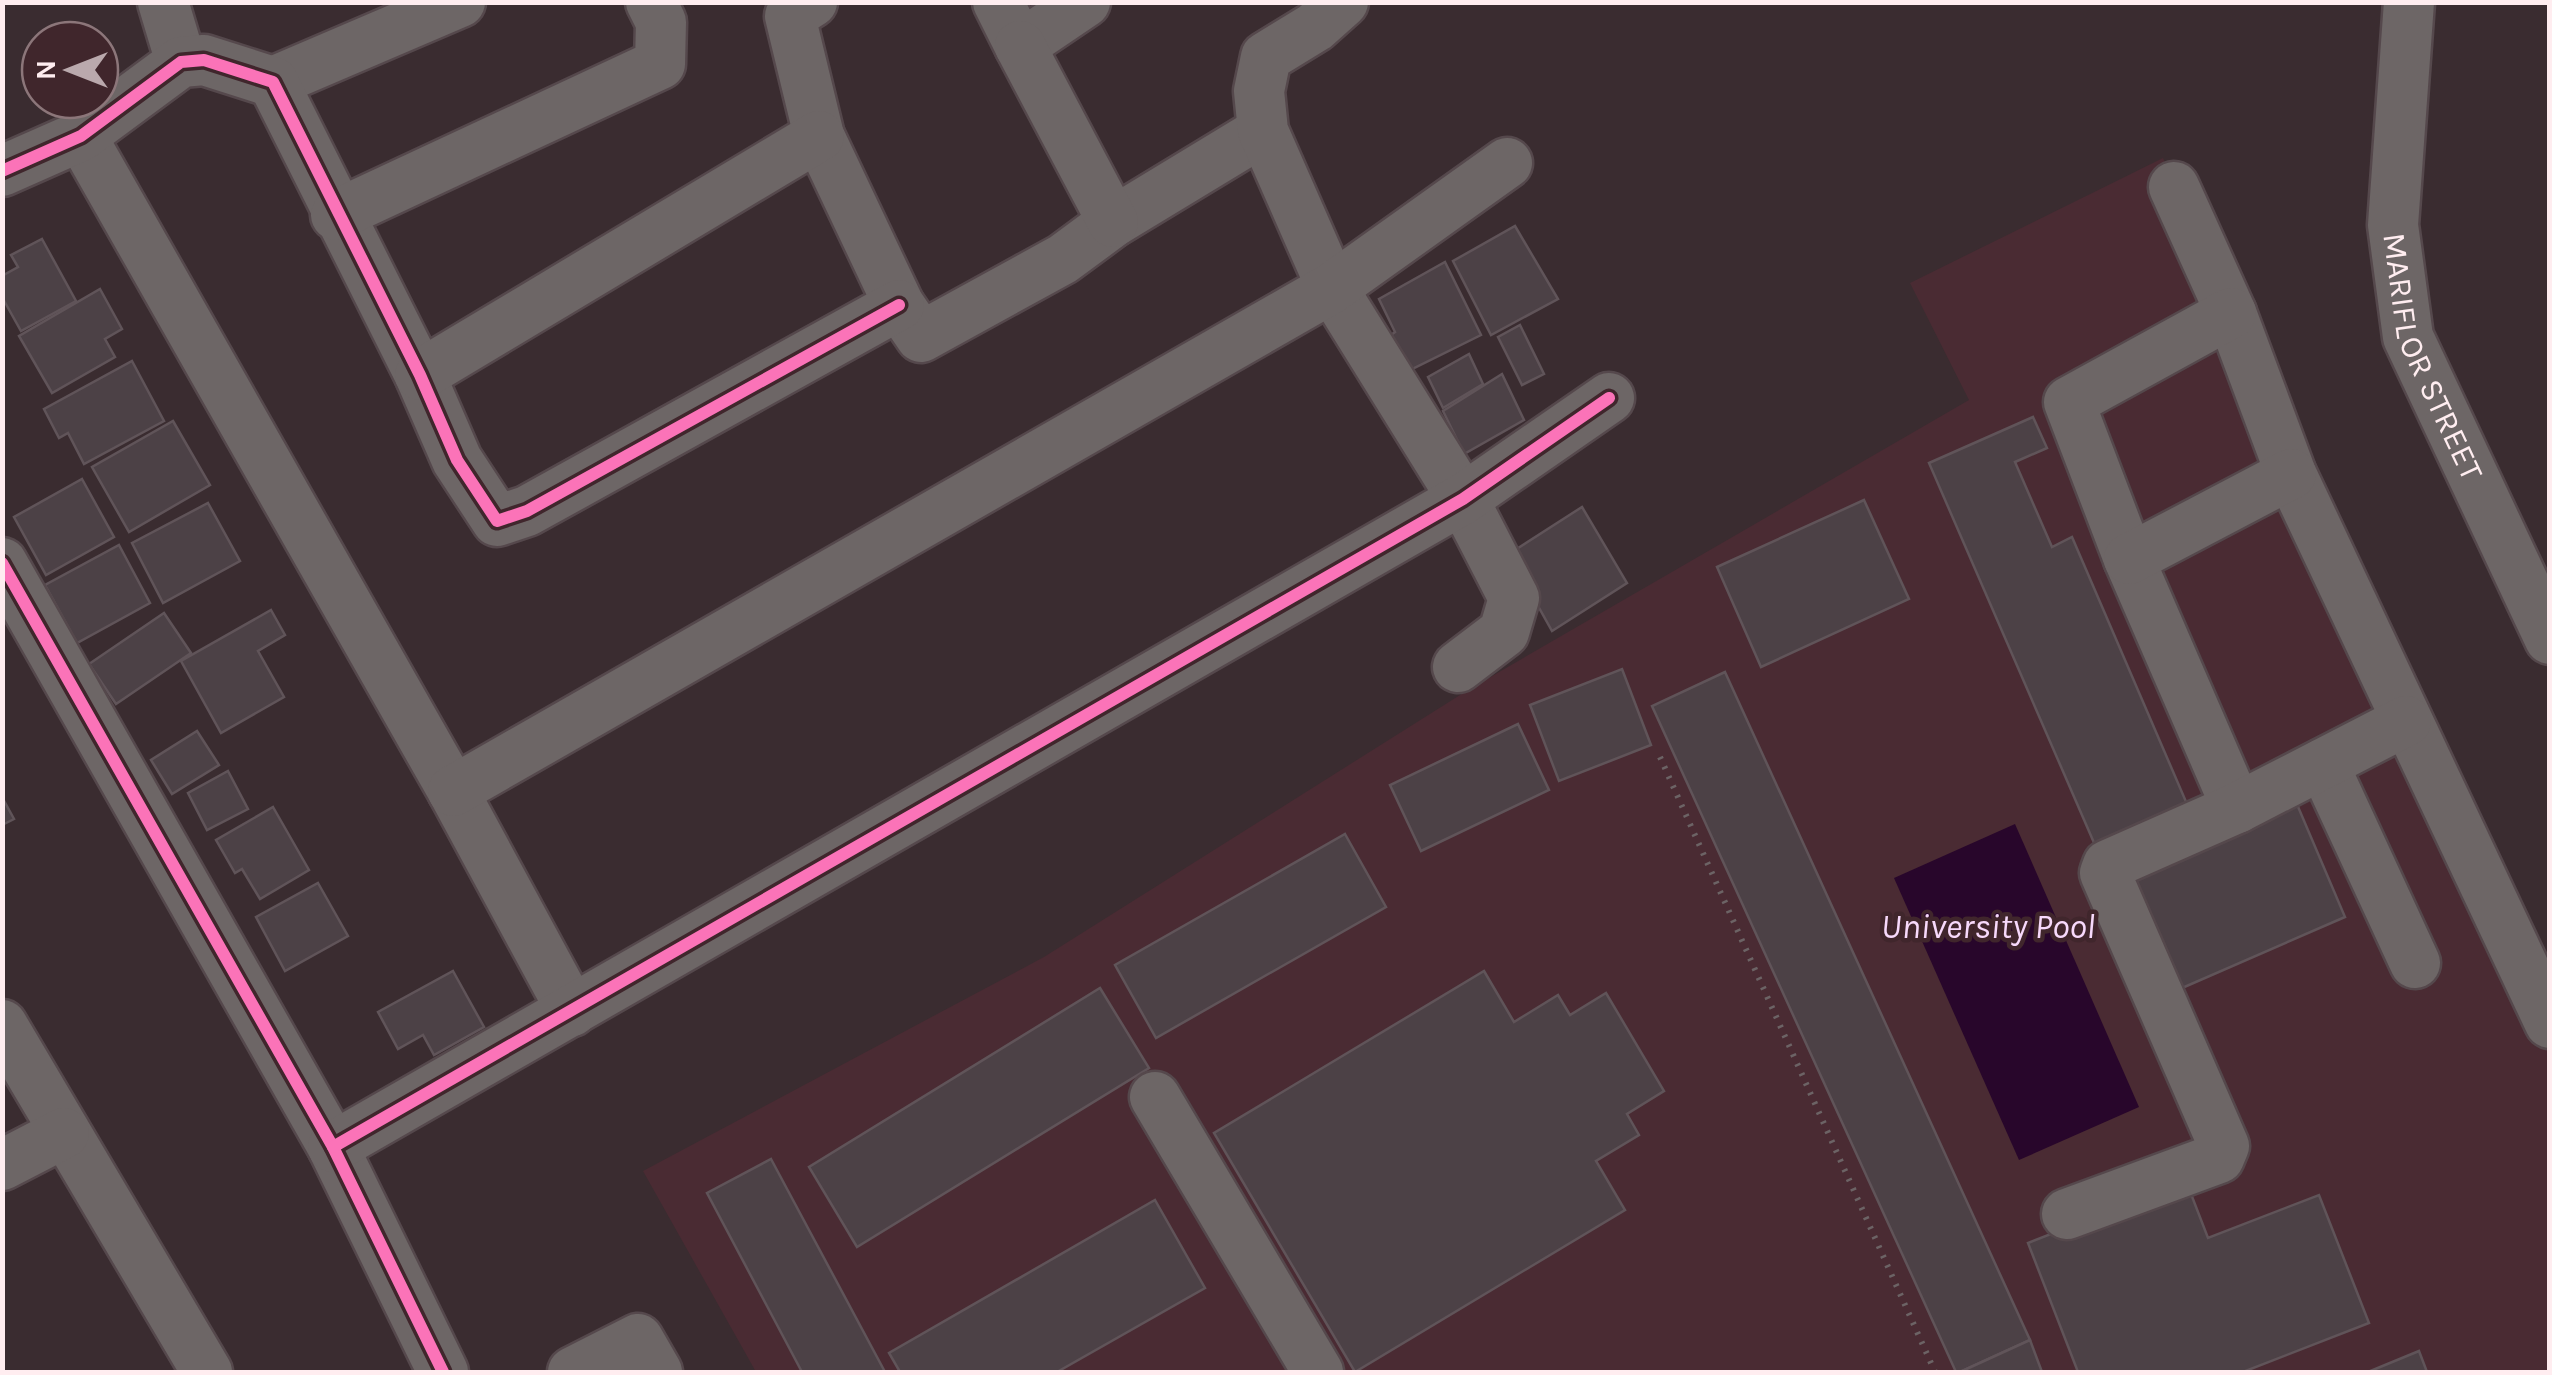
<svg xmlns="http://www.w3.org/2000/svg" width="2552" height="1375" viewBox="0 0 2552 1375" font-family="Karla,sans-serif">
<rect width="100%" height="100%" fill="#3a2c30"/>
<polygon fill="#4a2b33" points="2163,158 2549,1007 2549,1372 756,1372 643,1171 1044,957 1468,690 1969,400 1910,283"/>
<polygon fill="#28062b" points="2015,824 2139,1107 2019,1160 1894,878"/>
<g fill="#4c4146" stroke="#605459" stroke-width="2.5">
<polygon points="1515,226 1558,299 1491,335 1453,261"/>
<polygon points="42,239 76,301 21,331 2,297 2,276 18,267 11,255"/>
<polygon points="1445,262 1481,335 1408,371 1388,337 1395,332 1379,299"/>
<polygon points="100,289 122,329 105,339 115,357 52,393 19,336"/>
<polygon points="1520,325 1544,374 1522,385 1498,337"/>
<polygon points="1469,354 1483,384 1443,408 1428,377"/>
<polygon points="132,361 164,421 84,464 68,433 59,438 44,409"/>
<polygon points="1502,374 1524,420 1464,454 1443,411"/>
<polygon points="2033,417 2047,448 2015,462 2052,547 2072,537 2187,804 2095,845 1929,463"/>
<polygon points="173,421 210,485 129,532 92,467"/>
<polygon points="82,479 114,537 46,575 14,517"/>
<polygon points="1864,500 1909,599 1761,667 1717,567"/>
<polygon points="208,503 240,561 163,603 132,543"/>
<polygon points="1582,507 1627,583 1552,631 1509,554"/>
<polygon points="119,545 150,603 77,643 45,585"/>
<polygon points="271,610 285,635 258,651 284,697 221,733 181,661"/>
<polygon points="164,613 191,653 116,704 89,664"/>
<polygon points="1622,669 1651,745 1559,781 1530,705"/>
<polygon points="1725,672 2030,1340 1960,1372 1956,1372 1652,706"/>
<polygon points="1518,724 1549,790 1421,851 1390,785"/>
<polygon points="197,731 219,765 172,794 151,760"/>
<polygon points="228,771 248,809 207,830 188,793"/>
<polygon points="2,797 14,819 2,825"/>
<polygon points="2296,802 2345,917 2166,995 2117,879"/>
<polygon points="273,807 309,870 260,899 242,869 235,873 216,840"/>
<polygon points="1345,834 1386,907 1156,1038 1115,965"/>
<polygon points="318,883 348,936 285,971 256,917"/>
<polygon points="453,971 484,1027 434,1055 423,1035 398,1049 378,1012"/>
<polygon points="1484,971 1514,1022 1558,995 1570,1015 1606,993 1664,1091 1627,1114 1639,1135 1596,1161 1625,1210 1355,1372 1214,1133"/>
<polygon points="1100,988 1149,1068 857,1247 809,1167"/>
<polygon points="771,1159 885,1372 802,1372 707,1193"/>
<polygon points="2186,1181 2208,1238 2319,1195 2369,1323 2243,1372 2078,1372 2028,1243"/>
<polygon points="1155,1200 1205,1288 1057,1372 900,1372 889,1353"/>
<polygon points="2030,1340 2042,1372 1960,1372"/>
<polygon points="2419,1351 2427,1372 2368,1372"/>
</g>
<g fill="none" stroke-linecap="round" stroke-linejoin="round">
<g stroke="#55484c" stroke-width="55">
<g id="minor">
<polyline points="163,2 181,62"/>
<polyline points="812,2 790,16 819,136 899,305 921,337 1063,259 1113,222 1263,131"/>
<polyline points="998,2 1020,46 1085,2"/>
<polyline points="1343,2 1315,27 1266,57 1259,91 1263,131 1332,288 1463,499 1514,598 1504,632 1458,667"/>
<path id="s1" d="M2409,2l-16,223 15,112 142,302"/>
<polyline points="1020,46 1113,222"/>
<polyline points="273,82 460,2"/>
<polyline points="81,136 453,791 572,1011"/>
<polyline points="2,171 81,136 181,62 204,60 273,82 420,375 457,460 497,521 527,511 899,305"/>
<polyline points="2174,187 2231,313 2291,474 2550,1023"/>
<polyline points="336,215 660,64 661,22 651,2"/>
<polyline points="2231,313 2069,402 2129,559 2237,808"/>
<polyline points="420,375 819,136"/>
<polyline points="2129,559 2291,474"/>
<polyline points="2,563 333,1147 443,1372"/>
<polyline points="2323,764 2415,963"/>
<polyline points="453,791 1332,288 1507,163"/>
<polyline points="2,1025 207,1372"/>
<polyline points="1155,1097 1318,1372"/>
<polyline points="333,1147 1463,499 1609,398"/>
<polyline points="2,1165 64,1133"/>
<polyline points="2067,1214 2219,1158 2224,1146 2105,873 2108,865 2237,808 2406,721"/>
<polyline points="573,1372 638,1339 657,1372"/>
</g>
</g>
<polyline stroke="#6c6365" stroke-width="6" stroke-dasharray="2.5 8" stroke-linecap="butt" points="1660,757 1935,1372"/>
<use href="#minor" stroke="#6d6666" stroke-width="50"/>
<g stroke="#40262c" stroke-width="19">
<g id="cycleway">
<polyline points="2,171 81,136 181,62 204,60 273,82 420,375 457,460 497,521 527,511 899,305"/>
<polyline points="2,563 333,1147 443,1372"/>
<polyline points="333,1147 1463,499 1609,398"/>
</g>
</g>
<use href="#cycleway" stroke="#fb73b8" stroke-width="12"/>
</g>
<g text-anchor="middle" dominant-baseline="central" stroke-width="9" stroke-linejoin="round" paint-order="stroke">
<g font-size="32" fill="#ffedf0" stroke="#40262c">
<text stroke="none"><textPath href="#s1" startOffset="362">MARIFLOR STREET</textPath></text>
</g>
<g font-size="35" font-style="italic" fill="#f7d9fb" stroke="#40262c">
<text x="1988" y="926">University Pool</text>
</g>
</g>
<rect width="2552" height="1375" fill="none" stroke="#ffedf0" stroke-width="10"/>
<g transform="translate(70 70) rotate(270)"><circle r="48" fill="#40262c" stroke="#8c767a" stroke-width="2.5"/>
<path d="M0-8L18 38L0 25L-18 38Z" fill="#baa9ad"/>
<text y="-15" font-size="28" font-weight="bold" text-anchor="middle" fill="#ffedf0">N</text>
</g>
</svg>
